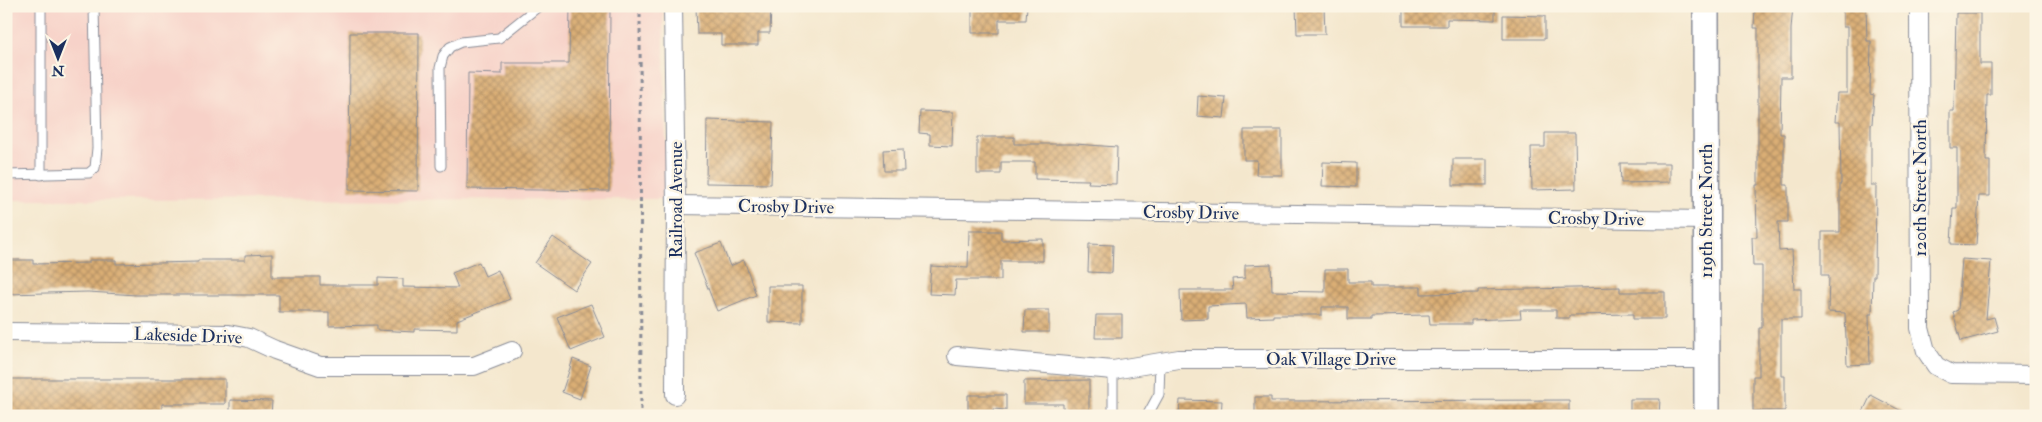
<svg xmlns="http://www.w3.org/2000/svg" width="2042" height="422" viewBox="0 0 2042 422" font-family="'IM FELL Double Pica',serif">
<defs>
<pattern id="building-cross-hatch" width="8" height="8" patternUnits="userSpaceOnUse" patternTransform="scale(1.25)"><rect width="8" height="8" fill="#daae75"/><path d="M0 0l8 8M0 8l8-8" fill="none" stroke="#b08e63"/></pattern>
</defs>
<rect width="100%" height="100%" fill="#fcf5e5"/>
<filter id="ink" filterUnits="userSpaceOnUse"><feTurbulence type="fractalNoise" baseFrequency=".02" numOctaves="2"/><feDisplacementMap in="SourceGraphic" scale="10" xChannelSelector="R" yChannelSelector="G"/><feConvolveMatrix kernelMatrix="1 2 1 2 8 2 1 2 1" color-interpolation-filters="sRGB"/></filter>
<filter id="wash" filterUnits="userSpaceOnUse"><feTurbulence type="fractalNoise" baseFrequency=".0096" numOctaves="4" result="noise"/><feDisplacementMap in="SourceGraphic" scale="20" xChannelSelector="R" yChannelSelector="G"/><feGaussianBlur stdDeviation="1.12" result="paint"/><feColorMatrix in="noise" values="0 0 0 0 0 0 0 0 0 0 0 0 0 0 0 0 0 1.4 0 .05"/><feComposite in="paint" operator="in"/></filter>
<g filter="url(#wash)">
<rect width="100%" height="100%" fill="#f4e7cd"/>
<polygon fill="#f7d1c8" points="6,6 663,6 667,199 6,200"/>
<g id="blocks">
<g fill="url(#building-cross-hatch)">
<polygon points="570,6 610,6 609,191 467,189 468,73 502,74 502,63 569,63"/>
<polygon points="696,6 771,6 770,33 758,33 758,45 721,45 721,34 697,34"/>
<polygon points="1027,6 1026,20 999,20 999,33 972,33 972,7"/>
<polygon points="1296,6 1324,6 1325,34 1297,34"/>
<polygon points="1403,6 1495,6 1495,20 1447,19 1447,26 1403,26"/>
<polygon points="1755,6 1793,6 1791,29 1791,77 1781,77 1780,134 1784,134 1784,185 1788,185 1788,222 1778,222 1779,251 1792,250 1794,289 1801,289 1801,319 1781,319 1781,376 1785,376 1785,411 1753,411 1753,376 1759,376 1759,328 1762,328 1762,266 1753,266 1752,237 1757,237 1756,185 1758,185 1758,28 1754,28"/>
<polygon points="1843,6 1866,6 1867,41 1871,41 1870,94 1874,95 1872,124 1871,124 1871,185 1876,185 1875,276 1873,276 1872,314 1869,314 1870,364 1847,365 1845,313 1828,312 1829,275 1822,275 1822,232 1840,232 1840,184 1841,184 1840,122 1835,122 1837,93 1847,93 1847,27 1843,27"/>
<polygon points="1956,13 1980,13 1980,64 1991,64 1991,95 1987,95 1986,161 1990,161 1990,196 1979,196 1976,245 1951,244 1953,208 1957,208 1957,148 1950,148 1950,111 1954,111"/>
<polygon points="1503,15 1545,16 1545,39 1503,39"/>
<polygon points="350,33 419,33 418,191 349,190"/>
<polygon points="1198,96 1226,98 1224,118 1197,116"/>
<polygon points="920,111 953,112 952,146 930,145 930,134 919,133"/>
<polygon points="707,120 773,122 771,184 706,183"/>
<polygon points="1244,130 1282,130 1282,175 1256,175 1257,160 1244,160"/>
<polygon points="1545,133 1575,133 1576,189 1532,190 1531,147 1545,147"/>
<polygon points="977,137 1014,137 1014,144 1075,144 1117,147 1116,184 1088,183 1089,180 1035,179 1035,162 1001,162 1001,174 977,174"/>
<polygon points="903,149 904,171 884,171 883,150"/>
<rect x="1453" y="159" width="34" height="26"/>
<polygon points="1323,162 1356,163 1356,187 1322,186"/>
<polygon points="1620,163 1670,163 1670,182 1621,183"/>
<polygon points="969,231 1001,231 1001,240 1043,239 1043,261 1001,261 1001,280 956,280 955,295 929,294 931,266 968,268"/>
<polygon points="553,237 592,264 574,290 535,263"/>
<polygon points="721,243 730,266 744,260 756,295 717,311 694,253"/>
<polygon points="1089,244 1113,245 1112,273 1088,272"/>
<polygon points="272,254 272,277 320,277 320,285 378,285 378,278 403,279 403,287 458,288 452,273 479,262 485,276 498,270 510,299 457,320 457,330 414,329 414,332 377,330 377,325 329,326 329,312 279,312 279,295 137,295 88,292 6,294 6,260 33,260 33,264 89,263 89,260 116,260 116,264 198,262 198,260 245,260 245,255"/>
<polygon points="1962,259 1991,261 1986,319 1994,317 1998,331 1961,341 1953,312 1958,310"/>
<polygon points="1271,264 1272,291 1325,292 1325,269 1348,269 1348,282 1371,282 1371,287 1421,287 1421,294 1478,293 1478,290 1528,289 1620,287 1620,292 1665,292 1665,319 1633,319 1633,314 1570,315 1570,318 1556,318 1556,310 1520,310 1521,318 1471,320 1471,324 1430,324 1429,315 1371,316 1371,319 1348,319 1348,307 1322,307 1322,315 1273,315 1273,317 1247,318 1246,304 1208,306 1208,319 1181,320 1180,290 1233,290 1232,279 1245,278 1245,265"/>
<polygon points="768,286 802,286 802,323 768,322"/>
<polygon points="591,304 605,337 571,351 557,317"/>
<polygon points="1025,310 1049,310 1049,332 1024,332"/>
<polygon points="1096,315 1122,315 1122,338 1095,338"/>
<polygon points="573,359 591,366 580,399 562,392"/>
<polygon points="6,379 225,379 225,404 162,404 162,412 67,413 67,415 6,414"/>
<polygon points="1089,380 1089,416 1063,416 1063,404 1024,404 1024,381"/>
<polygon points="968,395 1006,395 1006,410 993,409 993,416 968,416"/>
<polygon points="1871,395 1911,416 1861,416"/>
<polygon points="1255,397 1271,397 1271,401 1569,400 1569,416 1255,416"/>
<polygon points="1630,399 1660,399 1659,416 1630,416"/>
<polygon points="230,400 272,401 271,416 230,416"/>
<polygon points="1180,400 1222,401 1221,416 1179,416"/>
</g>
</g>
</g>
<g filter="url(#ink)">
<use href="#blocks" fill-opacity="0" stroke="#888b96" stroke-width="1"/>
<g fill="none" stroke-linecap="round" stroke-linejoin="round">
<g stroke="#888b96" stroke-width="11">
<g id="lane">
<polyline points="441,166 440,68 443,56 450,47 461,42 499,38 539,6"/>
<polyline points="6,175 89,173 95,168 97,148 94,6"/>
<polyline points="41,175 41,6"/>
<polyline points="1113,370 1113,416"/>
<polyline points="1147,416 1159,394 1160,362"/>
</g>
</g>
<g stroke="#888b96" stroke-width="20">
<g id="street">
<polyline points="673,6 676,205 675,395"/>
<polyline points="1919,6 1920,328 1926,351 1936,366 1951,374 2036,375"/>
<polyline points="676,205 1706,220"/>
<polyline points="6,332 228,334 249,338 275,350 320,366 474,366 512,351"/>
<polyline points="957,356 1113,370 1179,359 1706,359"/>
</g>
</g>
<g stroke="#888b96" stroke-width="28">
<polyline id="secondary" points="1706,6 1707,416"/>
</g>
<polyline stroke="#888b96" stroke-width="3" stroke-dasharray="4 4" stroke-linecap="butt" points="640,6 641,416"/>
<use href="#lane" stroke="#fff" stroke-width="9"/>
<use href="#street" stroke="#fff" stroke-width="18"/>
<use href="#secondary" stroke="#fff" stroke-width="25"/>
</g>
</g>
<g text-anchor="middle" dominant-baseline="central" stroke-width="5" stroke-linejoin="round" paint-order="stroke">
<g font-size="18" fill="#1b2f5e" stroke="#fcf5e5">
<text transform="translate(1920 188) rotate(-90)">120th Street North</text>
<text transform="translate(676 200) rotate(-90)">Railroad Avenue</text>
<text transform="translate(786 207) rotate(1)">Crosby Drive</text>
<text transform="translate(1706 211) rotate(-90)">119th Street North</text>
<text transform="translate(1191 213) rotate(1)">Crosby Drive</text>
<text transform="translate(1596 219) rotate(1)">Crosby Drive</text>
<text transform="translate(188 336) rotate(2)">Lakeside Drive</text>
<text x="1331" y="359">Oak Village Drive</text>
</g>
</g>
<rect width="2042" height="422" fill="none" stroke="#fcf5e5" stroke-width="25"/>
<g transform="translate(58 58) rotate(180)" stroke="#fcf5e5" stroke-width="4" paint-order="stroke">
<path d="M0-4L9 19L0 12L-9 19Z" fill="#1b2f5e"/>
<text y="-8" font-size="14" font-weight="bold" text-anchor="middle" fill="#1b2f5e">N</text>
</g>
</svg>
